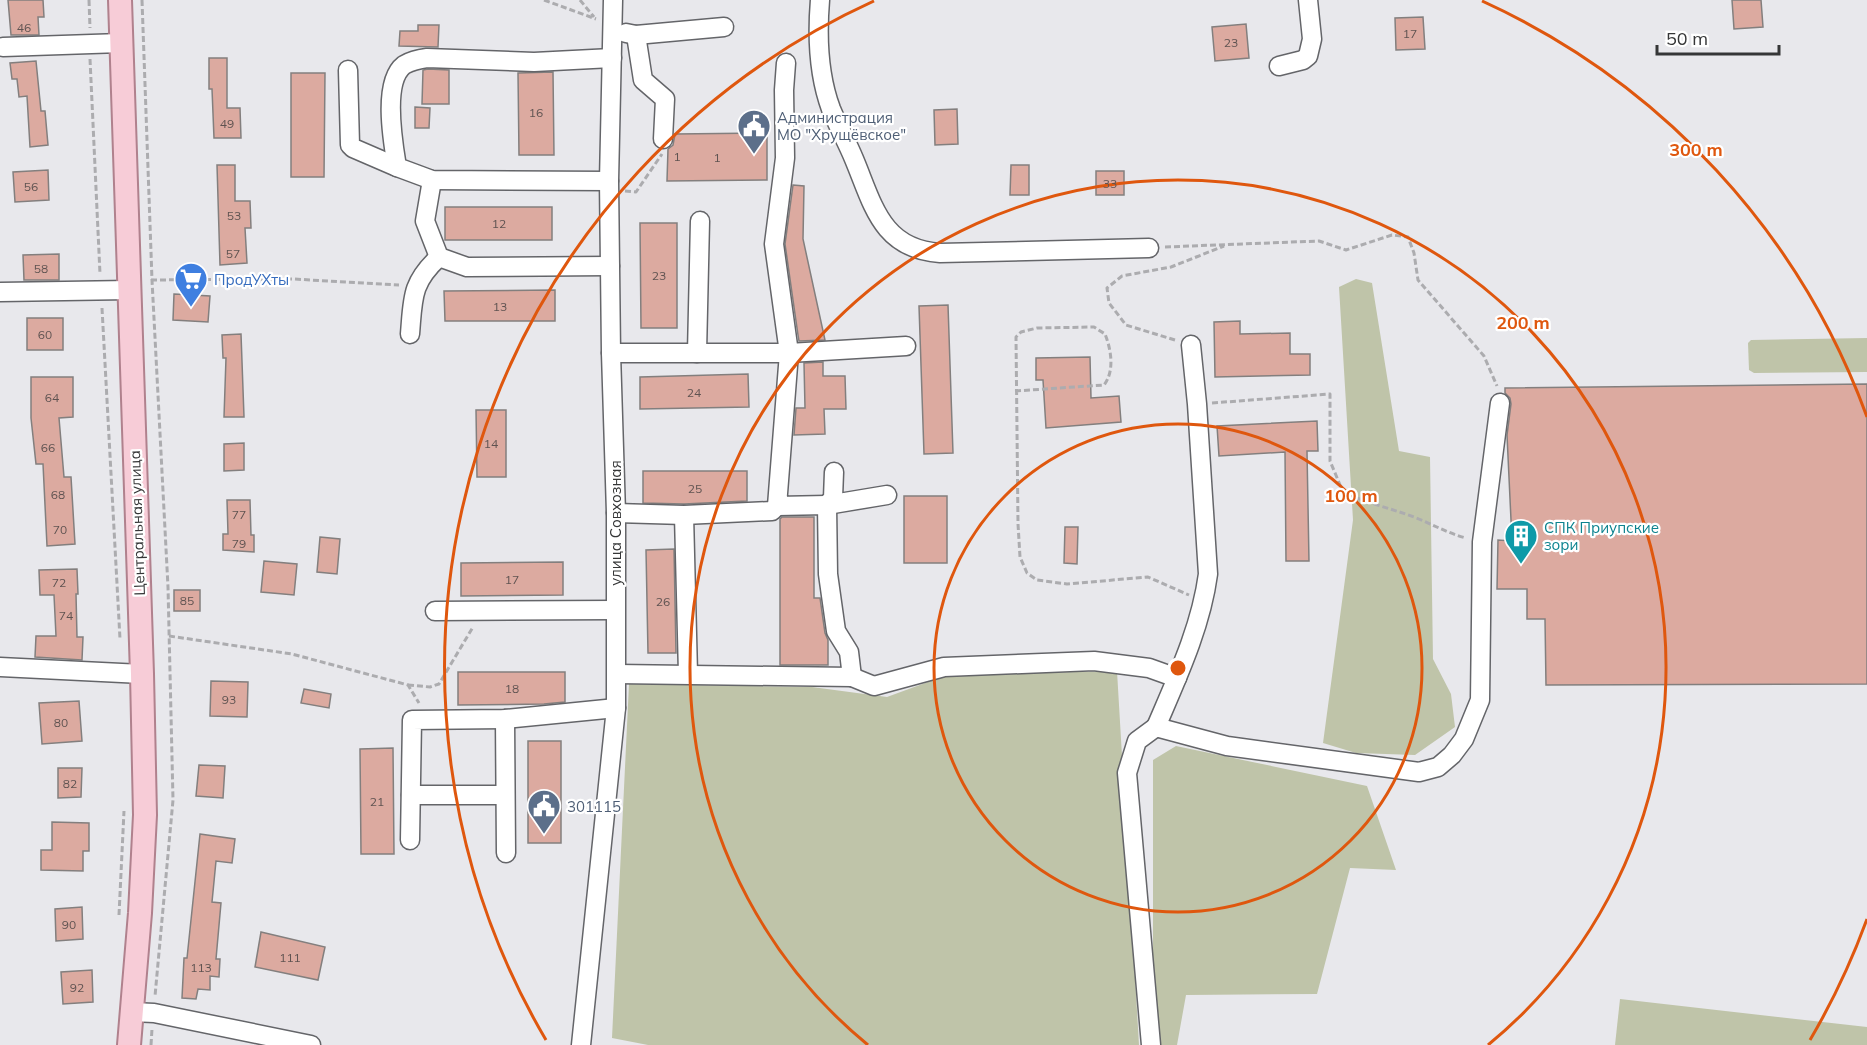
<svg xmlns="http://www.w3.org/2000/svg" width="1867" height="1045" viewBox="0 0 1867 1045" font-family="Mulish,sans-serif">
<rect width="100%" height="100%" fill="#e8e8ec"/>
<g fill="#bfc4a9">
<polygon points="1356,279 1372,283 1399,451 1430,457 1433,659 1451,694 1455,727 1415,755 1356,753 1323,743 1353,520 1339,287"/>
<polygon points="1867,338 1867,372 1754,373 1749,370 1748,343 1751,340"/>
<polygon points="1117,671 1139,1045 648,1045 612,1038 629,684 812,687 887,697 947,675"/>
<polygon points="1176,746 1367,786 1396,870 1350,868 1317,994 1186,995 1177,1045 1153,1045 1153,760"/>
<polygon points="1620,999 1867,1027 1867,1045 1615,1045"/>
</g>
<g fill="#dcaaa0" stroke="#837f7e" stroke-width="1.5">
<polygon points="8,0 43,0 44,17 38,17 39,35 11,35"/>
<polygon points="1732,0 1761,0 1763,27 1734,29"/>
<polygon points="1423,17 1425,49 1396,50 1395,18"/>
<polygon points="1246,24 1249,58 1215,61 1212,27"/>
<polygon points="418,25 439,25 438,47 399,46 400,31 418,31"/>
<polygon points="209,58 227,58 227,108 240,108 241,138 214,138 212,89 209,89"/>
<polygon points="36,61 41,111 45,111 48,145 30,147 27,96 19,97 17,79 12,79 10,63"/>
<polygon points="428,69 449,70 449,104 422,104 423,70"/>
<polygon points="553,72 554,155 519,155 518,73"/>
<polygon points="291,73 325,73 324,177 291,177"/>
<polygon points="415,107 430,108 429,128 415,128"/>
<polygon points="957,109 958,144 935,145 934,110"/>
<polygon points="767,133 767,180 667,181 668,149 673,145 675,134"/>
<polygon points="217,165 235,165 235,201 250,201 251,228 245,228 247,263 220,265"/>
<polygon points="1011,165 1029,165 1029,195 1010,195"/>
<polygon points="48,170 49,200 15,202 13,172"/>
<rect x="1096" y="171" width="28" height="24"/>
<polygon points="793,185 804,186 803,239 825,340 799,341 798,335 785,244"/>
<rect x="445" y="207" width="107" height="33"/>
<polygon points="640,223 677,223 677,328 641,328"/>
<polygon points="59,254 59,280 24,280 23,255"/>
<polygon points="555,290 555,321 445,321 444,291"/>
<polygon points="174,294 210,296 208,322 173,320"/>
<polygon points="948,305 953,453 924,454 919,306"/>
<rect x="27" y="318" width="36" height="32"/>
<polygon points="1240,321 1240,334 1290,333 1290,354 1310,354 1310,375 1215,377 1214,322"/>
<polygon points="241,334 244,417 224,417 226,358 223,358 222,335"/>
<polygon points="1090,357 1091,398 1119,396 1121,422 1046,428 1043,380 1036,380 1036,358"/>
<polygon points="823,362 823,376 845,376 846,409 824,409 825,434 794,435 796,408 805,408 804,363"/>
<polygon points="748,374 749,407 640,409 640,377"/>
<polygon points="31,377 73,377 73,417 59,418 64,477 71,477 75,544 47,546 43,464 36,464 31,418"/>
<polygon points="1867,384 1867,684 1546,685 1545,619 1527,619 1527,589 1497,589 1498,540 1512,541 1507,435 1511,404 1510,398 1505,393 1505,388"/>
<polygon points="476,410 506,410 506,477 477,477"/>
<polygon points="1317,421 1318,451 1307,451 1309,561 1286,561 1285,452 1219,456 1217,426"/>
<polygon points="244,443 244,470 224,471 224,444"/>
<polygon points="643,471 747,471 747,501 684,504 643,503"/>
<rect x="904" y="496" width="43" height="67"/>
<polygon points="227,500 250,500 251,535 254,535 254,552 223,550 223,534 228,534"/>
<polygon points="782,517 814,517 814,598 820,598 825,633 828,640 828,665 780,665 780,519"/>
<polygon points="1065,527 1078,527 1077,564 1064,563"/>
<polygon points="320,537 340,539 337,574 317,572"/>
<polygon points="674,549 676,653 648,653 646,550"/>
<polygon points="264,561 297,564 294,595 261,592"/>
<polygon points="563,562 563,595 461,596 461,563"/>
<polygon points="77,569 78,594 76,594 77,637 83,637 82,660 35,657 36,636 56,636 54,595 40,595 39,570"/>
<rect x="174" y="590" width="26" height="21"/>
<polygon points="458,672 565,672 565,702 544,704 458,705"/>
<polygon points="211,681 248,682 247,717 210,716"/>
<polygon points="304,689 331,694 329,708 301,703"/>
<polygon points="79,701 82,741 42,744 39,703"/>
<rect x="528" y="741" width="33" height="102"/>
<polygon points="393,748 394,854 361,854 360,749"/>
<polygon points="199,765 225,766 223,798 196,796"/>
<polygon points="58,768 82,768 81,797 58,798"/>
<polygon points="52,822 89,823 89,851 83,851 83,871 41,870 41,850 52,850"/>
<polygon points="200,834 235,839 232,863 216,861 212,902 221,903 216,959 220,959 219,977 210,976 210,990 198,989 196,999 182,998 184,958 187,958"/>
<polygon points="82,907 83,939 56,941 55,909"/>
<polygon points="261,932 325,947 318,980 255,967"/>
<polygon points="92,970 93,1002 63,1004 61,972"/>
</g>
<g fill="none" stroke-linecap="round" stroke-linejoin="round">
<g stroke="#646569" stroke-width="21">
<g id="minor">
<path d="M820,0c-3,36 -2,74 11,109 7,17 16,33 23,50 19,45 27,90 86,94l209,-5"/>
<polyline points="626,33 636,35 724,27"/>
<polyline points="636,35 643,80 665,99 663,139"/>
<polyline points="3,47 121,43"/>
<polyline points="1279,66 1303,60 1308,56 1312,39 1308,0"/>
<polyline points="348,70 350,145 353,148 397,167"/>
<polyline points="432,180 425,221 439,257 467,267 610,266"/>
<path d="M609,181l-177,-1 -35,-13c-4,-24 -15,-85 7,-102 7,-4 15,-6 23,-7l107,4 78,-4"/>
<polyline points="0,292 129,290"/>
<path d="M410,334c3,-36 1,-51 29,-77"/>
<polyline points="611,353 789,353 906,346"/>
<polyline points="697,353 700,221"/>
<polyline points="827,505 887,495"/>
<polyline points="827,505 833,498 834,472"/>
<polyline points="616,513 684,515 772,511 777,506"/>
<polyline points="684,515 688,674"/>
<polyline points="435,611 615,610"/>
<polyline points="0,667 142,674"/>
<polyline points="617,674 852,677 849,652 836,631 828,574 827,505 777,506 789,353 774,244 785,158 784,90 786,63"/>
<polyline points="852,677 874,686 944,667 1094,661 1149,668 1177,678"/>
<polyline points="505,719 506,853"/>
<path d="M1156,727c21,-49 45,-100 52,-153l-11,-170 -6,-59"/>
<polyline points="411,795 505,795"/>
<polyline points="410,840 412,720 505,719 616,708"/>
<polyline points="132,1012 154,1013 311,1045"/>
<polyline points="581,1045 616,708 616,513 611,353 609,181 613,0"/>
<polyline points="1151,1045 1127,773 1137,741 1156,727 1227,746 1419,772 1438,767 1452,755 1464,739 1480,700 1482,542 1500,403"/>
</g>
</g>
<g stroke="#b0818d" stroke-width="26">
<polyline id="major" points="120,0 142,674 145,815 140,913 129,1045"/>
</g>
<g stroke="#acacaf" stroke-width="3" stroke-dasharray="6 3" stroke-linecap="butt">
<polyline points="89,0 90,28"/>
<polyline points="142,0 152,280 168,587 173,800 155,996"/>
<polyline points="544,0 596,19"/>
<polyline points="580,0 594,17"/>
<polyline points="90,59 100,274"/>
<polyline points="625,191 636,192 662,154"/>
<polyline points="1165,247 1319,241 1346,250 1392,235 1408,237 1414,253 1418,280 1484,356 1497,386"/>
<polyline points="151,280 293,279 399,285"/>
<polyline points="102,308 120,639"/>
<polyline points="1175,340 1126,325 1109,303 1107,288 1122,276 1171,267 1224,246"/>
<path d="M1015,391l89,-6c11,-14 7,-36 1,-51l-11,-7 -57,1 -16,4 -5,5 2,187 2,33 7,16 10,7 30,4 81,-7 41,18"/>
<path d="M1212,403l118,-9v67l13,31c23,11 47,16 71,25 18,7 33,16 52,21"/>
<polyline points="169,636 292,654 408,685 419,703"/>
<polyline points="408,685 430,687 439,684 473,627"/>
<polyline points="119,915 124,811"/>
<polyline points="151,1045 152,1029"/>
</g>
<use href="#minor" stroke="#fff" stroke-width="18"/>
<use href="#major" stroke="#f7ccd7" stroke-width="22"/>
</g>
<g fill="none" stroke="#df570e" stroke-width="3">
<circle cx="1178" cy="668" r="244"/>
<path d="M868 1045A488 488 0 1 1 1488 1045"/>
<path d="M1867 919A733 733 0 0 1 1810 1040M546 1040A733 733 0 0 1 874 1M1482 1A733 733 0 0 1 1867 417"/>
</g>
<defs>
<g id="civic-pin" transform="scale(1.725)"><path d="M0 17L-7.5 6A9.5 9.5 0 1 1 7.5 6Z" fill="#5c6f8a" stroke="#fff"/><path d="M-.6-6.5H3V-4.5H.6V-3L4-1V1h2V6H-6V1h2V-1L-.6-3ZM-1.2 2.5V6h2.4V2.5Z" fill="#fff"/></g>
<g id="supermarket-pin" transform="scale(1.725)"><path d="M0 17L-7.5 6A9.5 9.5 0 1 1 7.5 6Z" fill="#3f7fe0" stroke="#fff"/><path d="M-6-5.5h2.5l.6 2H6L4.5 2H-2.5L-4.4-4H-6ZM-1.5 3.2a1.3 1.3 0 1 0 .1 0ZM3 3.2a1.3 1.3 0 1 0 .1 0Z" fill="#fff"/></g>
<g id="building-pin" transform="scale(1.725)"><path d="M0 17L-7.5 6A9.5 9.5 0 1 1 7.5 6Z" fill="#0f9aa8" stroke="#fff"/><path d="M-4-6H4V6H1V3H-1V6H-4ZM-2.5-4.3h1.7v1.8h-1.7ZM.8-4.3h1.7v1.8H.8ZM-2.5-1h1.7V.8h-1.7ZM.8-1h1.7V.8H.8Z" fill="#fff"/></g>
</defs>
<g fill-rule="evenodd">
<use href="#civic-pin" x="754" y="126"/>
<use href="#supermarket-pin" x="191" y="279"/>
<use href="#building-pin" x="1521" y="536"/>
<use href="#civic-pin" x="544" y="806"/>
</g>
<g text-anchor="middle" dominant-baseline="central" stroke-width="4.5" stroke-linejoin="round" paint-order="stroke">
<g font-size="12" fill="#5f5351">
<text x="24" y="27">46</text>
<text x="1410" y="33">17</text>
<text x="1231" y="42">23</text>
<text x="536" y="112">16</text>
<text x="227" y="123">49</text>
<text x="677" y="156">1</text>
<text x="717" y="157">1</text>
<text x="1110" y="183">33</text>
<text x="31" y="186">56</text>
<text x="234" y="215">53</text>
<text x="499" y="223">12</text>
<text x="233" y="253">57</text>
<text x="41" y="268">58</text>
<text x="659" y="275">23</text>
<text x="500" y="306">13</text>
<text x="45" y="334">60</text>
<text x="694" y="392">24</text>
<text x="52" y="397">64</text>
<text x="491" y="443">14</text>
<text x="48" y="447">66</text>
<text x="695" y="488">25</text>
<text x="58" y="494">68</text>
<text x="239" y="514">77</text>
<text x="60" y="529">70</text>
<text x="239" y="543">79</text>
<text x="512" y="579">17</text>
<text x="59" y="582">72</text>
<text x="187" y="600">85</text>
<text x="663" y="601">26</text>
<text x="66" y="615">74</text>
<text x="512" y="688">18</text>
<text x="229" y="699">93</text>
<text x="61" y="722">80</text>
<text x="70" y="783">82</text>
<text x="377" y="801">21</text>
<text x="69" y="924">90</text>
<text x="290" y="957">111</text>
<text x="201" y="967">113</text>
<text x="77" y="987">92</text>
</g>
<g font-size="15" fill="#4e5e75" stroke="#fff" text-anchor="start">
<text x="777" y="117">Администрация<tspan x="777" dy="17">МО "Хрущёвское"</tspan></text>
<text x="567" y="806">301115</text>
</g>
<g font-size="15" fill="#366cbe" stroke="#fff" text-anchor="start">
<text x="214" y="279">ПродУХты</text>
</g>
<g font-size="15" fill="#353637" stroke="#fff">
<text transform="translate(137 523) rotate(-92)">Центральная улица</text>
<text transform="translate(615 523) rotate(-90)">улица Совхозная</text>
</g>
<g font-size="15" fill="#0d838f" stroke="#fff" text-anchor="start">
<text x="1544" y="527">СПК Приупские<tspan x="1544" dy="17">зори</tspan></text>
</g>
</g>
<circle cx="1178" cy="668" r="9" fill="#df570e" stroke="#fff" stroke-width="3"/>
<g font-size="18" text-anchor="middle" font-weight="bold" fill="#df570e" stroke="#fff" stroke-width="4.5" stroke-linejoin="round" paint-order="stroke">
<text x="1696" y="156">300 m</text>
<text x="1523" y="329">200 m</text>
<text x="1351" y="502">100 m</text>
</g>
<path d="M1657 45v9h122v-9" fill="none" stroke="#353637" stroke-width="3"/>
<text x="1666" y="45" font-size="18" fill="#353637" stroke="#ffffff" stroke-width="4.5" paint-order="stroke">50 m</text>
</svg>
